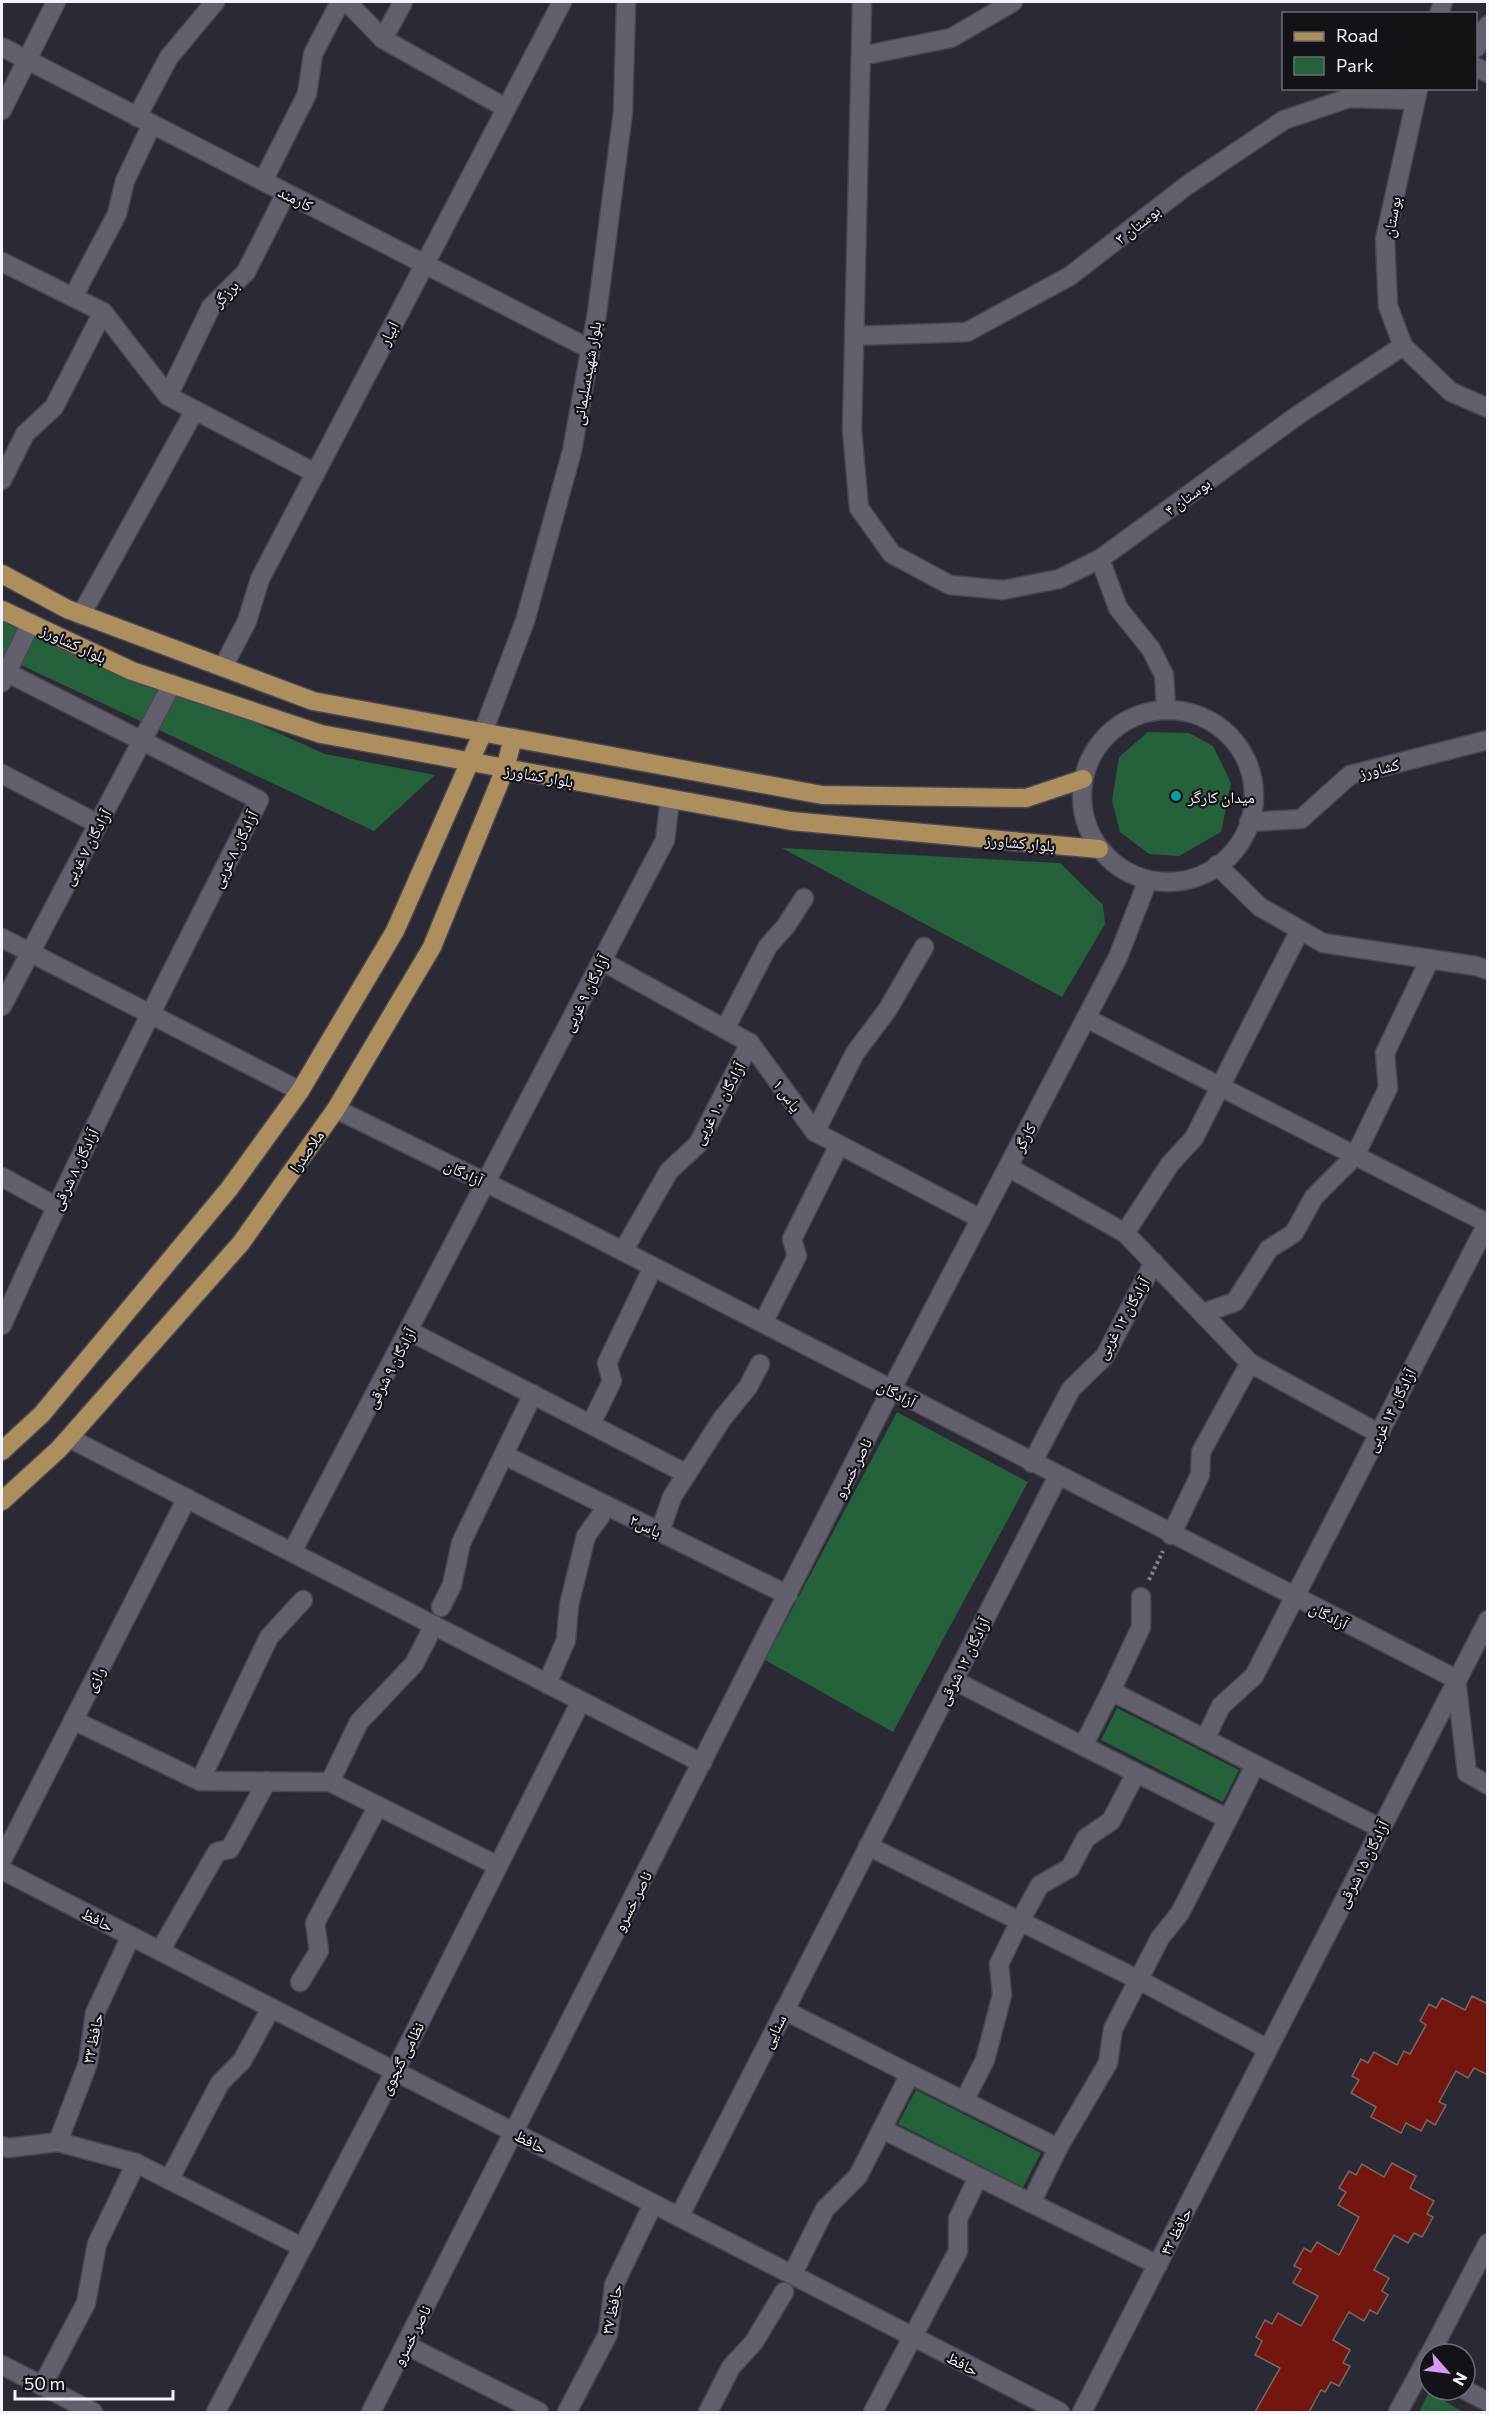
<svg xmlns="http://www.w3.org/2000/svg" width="1489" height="2414" viewBox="0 0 1489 2414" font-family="Commissioner,'Noto Naskh Arabic',sans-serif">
<rect width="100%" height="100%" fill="#2b2934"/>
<g fill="#25613b">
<polygon points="2,607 31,623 325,754 435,775 374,831 2,656"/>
<polygon points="1148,732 1189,733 1213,746 1231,783 1221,832 1179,856 1149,854 1120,832 1112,801 1119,757"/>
<polygon points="782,848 1060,863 1103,905 1105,924 1062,997"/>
<polygon points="897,1412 1028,1482 893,1732 765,1660"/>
<polygon points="1117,1708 1239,1770 1223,1802 1101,1740"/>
<polygon points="916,2090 1041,2153 1023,2187 898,2124"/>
<polygon points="1429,2392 1463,2412 1419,2412"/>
</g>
<g fill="#731610" stroke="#776765" stroke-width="1.5">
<polygon points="1472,1996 1488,2004 1488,2075 1474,2068 1468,2078 1456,2071 1439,2102 1446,2105 1435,2125 1427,2120 1421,2131 1406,2123 1401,2133 1371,2117 1376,2107 1351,2093 1359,2080 1352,2076 1361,2059 1368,2063 1374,2052 1397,2065 1404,2051 1410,2054 1426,2025 1420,2021 1429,2004 1436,2008 1442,1998 1465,2010"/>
<polygon points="1392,2163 1416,2176 1410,2188 1434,2201 1427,2214 1433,2217 1422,2237 1414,2233 1408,2243 1394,2235 1374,2270 1389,2278 1382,2291 1388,2295 1377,2314 1370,2310 1364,2321 1349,2312 1333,2340 1350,2350 1343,2363 1350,2366 1339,2386 1331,2382 1325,2392 1321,2390 1309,2412 1255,2412 1280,2368 1255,2355 1262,2341 1256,2337 1265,2320 1272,2324 1278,2313 1301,2326 1318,2296 1293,2283 1301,2269 1294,2266 1304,2248 1311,2252 1317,2242 1339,2255 1359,2217 1338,2205 1346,2192 1339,2188 1349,2171 1356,2175 1362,2164 1384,2177"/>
</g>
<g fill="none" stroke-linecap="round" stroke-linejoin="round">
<g stroke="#4a4751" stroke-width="21">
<g id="minor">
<polyline points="347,2 383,39 506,108"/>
<polyline points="862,2 852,430 859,508 892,554 950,585 1003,590 1059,579 1100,559 1298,415 1403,346"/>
<polyline points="1439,14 1443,2"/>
<polyline points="383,39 403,2"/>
<polyline points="2,47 590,349"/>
<polyline points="1476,48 1488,25"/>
<polyline points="861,56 951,38 1013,2"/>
<polyline points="1476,67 1488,73"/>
<polyline points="1418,90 1385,239 1388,306 1403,346 1451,392 1488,408"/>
<polyline points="2,110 56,2"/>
<polyline points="137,117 169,57 215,2"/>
<polyline points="263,181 307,94 313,54 340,2"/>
<polyline points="2,262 103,312 168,396 315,473"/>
<polyline points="73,297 117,214 125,181 152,124"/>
<polyline points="855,336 967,332 1070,276 1186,186 1284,120 1349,98 1415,100"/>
<polyline points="168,396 211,307 246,272 286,193"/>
<polyline points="2,480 25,434 54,407 103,312"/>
<polyline points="1100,559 1118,608 1151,649 1164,675 1166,709"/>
<polyline points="81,615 195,410"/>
<polyline points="223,667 247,621 260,579 562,2"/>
<polyline points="2,682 31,623"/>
<circle cx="1168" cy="796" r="86"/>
<polyline points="483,732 525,621 572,451 597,313 623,112 626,2"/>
<polyline points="2,774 98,824"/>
<polyline points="1249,822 1301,819 1350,775 1488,740"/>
<polyline points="1217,865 1260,907 1323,943 1476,966 1488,970"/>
<polyline points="2,938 300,1091"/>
<polyline points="602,961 750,1043 815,1132 981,1219"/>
<polyline points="2,1006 172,684"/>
<polyline points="1086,1018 1487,1223"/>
<polyline points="725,1029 768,946 786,926 804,898"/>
<polyline points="336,1109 572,1225 1456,1679"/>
<polyline points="815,1132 855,1053 888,1009 924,947"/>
<polyline points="1008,1167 1125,1233 1250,1363 1378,1433"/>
<polyline points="2,1177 55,1206"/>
<polyline points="1125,1233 1170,1164 1194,1138 1300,930"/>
<polyline points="623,1251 669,1171 698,1144 750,1043"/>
<polyline points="1203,1313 1235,1302 1269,1249 1294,1233 1314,1197 1355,1156 1388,1088 1385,1053 1430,959"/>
<polyline points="763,1323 797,1256 792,1239 839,1145"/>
<path d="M2,1325c80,-178 168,-351 257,-525l-253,-128"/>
<polyline points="409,1331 687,1474"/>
<polyline points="591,1424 612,1381 607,1363 653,1267"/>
<polyline points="69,1438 702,1763"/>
<polyline points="504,1455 788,1595"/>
<polyline points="1032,1463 1071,1389 1105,1356 1154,1262"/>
<polyline points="660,1532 672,1497 722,1419 748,1387 760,1364"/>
<polyline points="1171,1535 1200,1475 1201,1452 1250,1363"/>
<polyline points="292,1552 665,840 670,799"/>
<polyline points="441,1607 452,1585 461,1543 533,1394"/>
<polyline points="1456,1679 1467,1773 1488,1785"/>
<polyline points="953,1680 1083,1746"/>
<polyline points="547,1684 566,1640 569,1605 586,1536 601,1515"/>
<polyline points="1111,1691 1141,1627 1141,1597"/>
<polyline points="73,1720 200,1781 330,1782 498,1866"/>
<polyline points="1205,1739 1221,1706 1254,1676 1488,1222"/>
<polyline points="1255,1765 1228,1819 1083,1746 1111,1691 1380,1828"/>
<polyline points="200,1781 269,1637 303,1600"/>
<polyline points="330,1782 359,1722 414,1664 434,1625"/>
<polyline points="868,1846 1139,1980 1268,2049"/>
<polyline points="2,1860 187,1498"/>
<polyline points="2,1870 1060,2412"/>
<polyline points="160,1951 217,1852 230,1849 267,1781"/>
<polyline points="300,1982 319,1951 315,1923 378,1806"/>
<polyline points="784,2010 910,2074"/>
<polyline points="964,2101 985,2060 1002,1995 999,1964 1020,1921 1040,1885 1070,1868 1086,1838 1111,1821 1136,1773"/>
<polyline points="58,2142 88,2063 95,2013 131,1936"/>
<polyline points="2,2146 8,2148 58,2142 136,2163 302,2247"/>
<polyline points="1058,2148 910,2074 882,2129 1031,2203 1058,2148 1108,2063 1113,2029 1160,1938 1180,1913 1228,1819"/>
<polyline points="169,2180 220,2083 242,2061 271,2008"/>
<polyline points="1031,2203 1158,2265"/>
<polyline points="679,2217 1058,1476"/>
<polyline points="792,2275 825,2209 858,2176 882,2129"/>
<polyline points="406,2345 539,2412"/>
<polyline points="1430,2354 1488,2243"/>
<polyline points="2,2365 93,2412"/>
<polyline points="42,2386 86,2303 97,2244 136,2163"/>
<polyline points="1465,2390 1488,2402"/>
<polyline points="216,2412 395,2071 581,1701"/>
<polyline points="371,2412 891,1390 1118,957 1148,880"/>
<polyline points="567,2412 608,2334 614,2285 653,2204"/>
<polyline points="708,2412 731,2367 754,2342 784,2292"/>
<polyline points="873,2412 958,2251 958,2219 978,2177"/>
<polyline points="1082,2412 1488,1620"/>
<polyline points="1398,2412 1429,2355"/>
</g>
</g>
<g stroke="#4a4751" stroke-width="21">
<g id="major">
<polyline points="2,574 67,609 313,701 822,795 1026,798 1083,779"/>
<polyline points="2,610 132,671 321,734 791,821 1099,849"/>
<polyline points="2,1451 42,1414 229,1189 300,1091 395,931 483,732"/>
<polyline points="2,1501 59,1449 241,1243 336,1109 432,947 505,769 513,738"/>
</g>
</g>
<polyline stroke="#82808a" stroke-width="4" stroke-dasharray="3 3" stroke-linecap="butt" points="1149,1580 1163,1551"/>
<use href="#minor" stroke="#63606d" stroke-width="18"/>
<use href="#major" stroke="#ad8f5f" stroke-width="18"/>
</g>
<circle fill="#0f9aa8" stroke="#131217" stroke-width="2" cx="1176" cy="796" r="6"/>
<g text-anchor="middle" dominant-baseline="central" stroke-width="4.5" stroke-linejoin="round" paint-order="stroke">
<g font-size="16" fill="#f4f2fa" stroke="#131217">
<text transform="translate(296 198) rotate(27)">کارمند</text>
<text transform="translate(1391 217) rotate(-80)">بوستان</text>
<text transform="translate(1137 224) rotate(-38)">بوستان ۳</text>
<text transform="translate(225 293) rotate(-47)">برزگر</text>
<text transform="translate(388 333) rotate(-63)">ابیار</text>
<text transform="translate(586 373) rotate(-80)">بلوار شهیدسلیمانی</text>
<text transform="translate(1187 496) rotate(-36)">بوستان ۴</text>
<text transform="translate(74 643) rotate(25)">بلوار کشاورز</text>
<text transform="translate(1379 768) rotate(-14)">کشاورز</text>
<text transform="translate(539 775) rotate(10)">بلوار کشاورز</text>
<text transform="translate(1020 842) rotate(5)">بلوار کشاورز</text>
<text transform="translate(86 847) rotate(-61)">آزادگان ۷ غربی</text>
<text transform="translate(234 849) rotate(-63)">آزادگان ۸ غربی</text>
<text transform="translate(585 993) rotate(-63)">آزادگان ۹ غربی</text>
<text transform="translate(788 1095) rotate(54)">یاس ۱</text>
<text transform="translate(718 1103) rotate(-61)">آزادگان ۱۰ غربی</text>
<text transform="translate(1024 1137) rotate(-62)">کارگر</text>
<text transform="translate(306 1151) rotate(-55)">ملاصدرا</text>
<text transform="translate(74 1169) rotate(-64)">آزادگان ۸ شرقی</text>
<text transform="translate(464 1172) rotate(26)">آزادگان</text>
<text transform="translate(1122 1318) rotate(-60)">آزادگان ۱۲ غربی</text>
<text transform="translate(390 1368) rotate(-62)">آزادگان ۹ شرقی</text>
<text transform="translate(897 1393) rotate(27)">آزادگان</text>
<text transform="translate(1390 1410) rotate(-63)">آزادگان ۱۴ غربی</text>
<text transform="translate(852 1468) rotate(-63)">ناصر خسرو</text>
<text transform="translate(646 1525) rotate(26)">یاس۲</text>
<text transform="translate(1329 1615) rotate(27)">آزادگان</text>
<text transform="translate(963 1661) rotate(-63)">آزادگان ۱۲ شرقی</text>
<text transform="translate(94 1679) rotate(-63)">رازی</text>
<text transform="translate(1362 1864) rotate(-63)">آزادگان ۱۵ شرقی</text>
<text transform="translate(632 1901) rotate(-63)">ناصر خسرو</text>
<text transform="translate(98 1919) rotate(27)">حافظ</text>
<text transform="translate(773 2031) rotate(-63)">سنایی</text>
<text transform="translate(92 2038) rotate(-78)">حافظ ۳۳</text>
<text transform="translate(401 2058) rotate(-63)">نظامی گنجوی</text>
<text transform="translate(531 2141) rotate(27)">حافظ</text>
<text transform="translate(1175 2231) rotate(-63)">حافظ ۴۳</text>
<text transform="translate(611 2309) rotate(-78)">حافظ ۳۷</text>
<text transform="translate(411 2335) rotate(-63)">ناصر خسرو</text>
<text transform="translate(963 2363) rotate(27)">حافظ</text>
</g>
<g font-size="16" fill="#f4f2fa" stroke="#131217" text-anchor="start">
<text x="1188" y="796">میدان کارگر</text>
</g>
</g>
<rect width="1489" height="2414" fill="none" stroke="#f4f2fa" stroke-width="6"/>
<rect x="1282" y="12" width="195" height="78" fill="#131217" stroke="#6d6c72" stroke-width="1.5"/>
<rect x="1294" y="32" width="30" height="9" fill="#ad8f5f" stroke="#6d6c72" stroke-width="1.5"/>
<text x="1336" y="42" font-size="18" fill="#f4f2fa">Road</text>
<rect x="1294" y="57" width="30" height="18" fill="#25613b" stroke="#6d6c72" stroke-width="1.5"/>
<text x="1336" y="72" font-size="18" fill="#f4f2fa">Park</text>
<g transform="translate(1447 2372) rotate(118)"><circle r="28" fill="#131217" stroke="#6d6c72" stroke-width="1.5"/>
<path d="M0-4.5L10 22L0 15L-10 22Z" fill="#d89af8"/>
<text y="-9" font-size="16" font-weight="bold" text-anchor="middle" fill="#f4f2fa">N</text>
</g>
<path d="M15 2390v9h158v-9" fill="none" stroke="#f4f2fa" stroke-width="3"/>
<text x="24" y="2390" font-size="18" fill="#f4f2fa" stroke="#131217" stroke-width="4.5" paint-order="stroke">50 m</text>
</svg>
